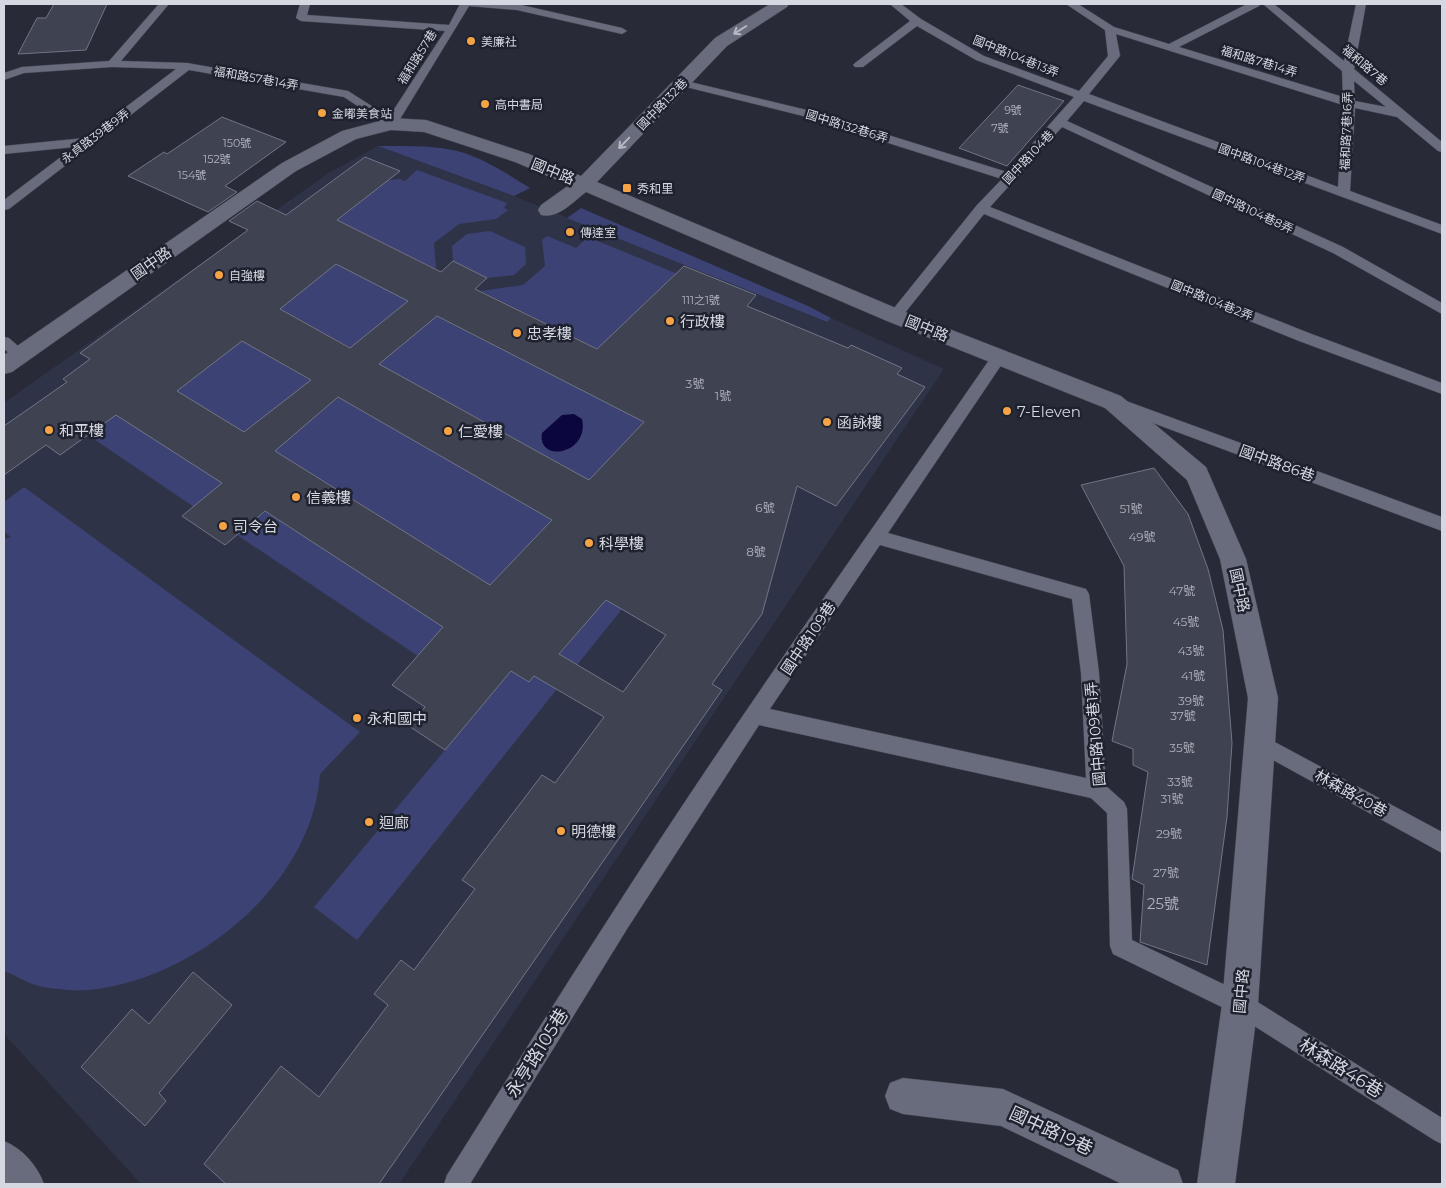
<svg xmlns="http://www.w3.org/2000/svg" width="1446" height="1188" viewBox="0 0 1446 1188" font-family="Montserrat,'Noto Sans TC',sans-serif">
<rect width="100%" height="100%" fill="#282a38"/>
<polygon fill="#2f3347" points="378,146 514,196 826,322 831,318 944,369 399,1184 184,1184 182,1182 180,1184 141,1184 4,1034 4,403 327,174"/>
<g fill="#3c4374">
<path d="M378,146c26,0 54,-1 79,5 25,6 52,24 73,37l-16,8z"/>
<polygon points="417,170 507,203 504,208 508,210 496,219 459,224 434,243 436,269 329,216 339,219 388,180 400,179 405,181"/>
<polygon points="581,208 808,306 831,318 827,322 567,218"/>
<polygon points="490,231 525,247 526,264 514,275 487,278 453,261 452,246 467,234"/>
<polygon points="547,236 576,248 588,237 736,298 732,302 673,276 607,340 599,350 481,291 523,285 545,266 542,240"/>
<polygon points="295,243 408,301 375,335 370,332 363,337 355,350 238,286 284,279 306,288 318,278"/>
<polygon points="199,316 315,383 249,436 135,365"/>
<polygon points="436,316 644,422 562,509 566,467 373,361"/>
<polygon points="333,394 552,520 459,618 482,580 269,447 313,411 318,414 324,409"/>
<polygon points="102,405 222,483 194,507 88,435 102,425"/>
<path d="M24,487l336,245 -40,42c-7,111 -126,206 -232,216 -15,1 -35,-1 -49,-4 -12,-3 -24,-11 -35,-15v-432l7,-2 -7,-5v-30z"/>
<polygon points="265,511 443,627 418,656 237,535"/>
<polygon points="606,599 622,609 577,665 559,655"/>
<polygon points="511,671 528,682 534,676 557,689 357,940 314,907"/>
</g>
<path fill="#0c063f" d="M574,414l8,5c8,35 -45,45 -40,14l20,-18z"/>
<g fill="#3f4251" stroke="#727586" fill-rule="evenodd">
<polygon points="54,4 107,4 86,50 18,54 37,18 46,18"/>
<polygon points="1018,85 1064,101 1007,166 959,148"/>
<polygon points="222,117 286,142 225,186 237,192 208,212 128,176 164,152 167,154"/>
<path d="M365,157l35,14 -63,49 104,52 12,-11 34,17 -12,11 122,60 87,-83 72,29 -9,11 101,42 3,-3 51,23 -5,6 28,13 -89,119 -39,-20 -35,128 -50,70 10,6 -343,494h-153l-22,-20 77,-98 38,31 69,-92 -14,-11 27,-34 13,10 61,-81 -13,-9 80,-105 13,8 49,-66 -70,-41 -5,6 -18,-11 -66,79 -36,-24 16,-19 -33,-22 51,-58 -178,-116 -40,34 -43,-29 40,-33 -106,-68 -56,40 -14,-10 -42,30v-49l63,-44 -4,-3 27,-20 -10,-6 168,-123 -19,-9 28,-20 29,14zM336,264l72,37 -58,47 -70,-39zM437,316l207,106 -55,58 -210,-116zM242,341l69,39 -67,52 -67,-41zM338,397l214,123 -62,65 -215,-134zM606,600l60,35 -43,57 -64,-38z"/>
<polygon points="1154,468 1188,514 1208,569 1223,630 1232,743 1227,817 1207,965 1140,942 1144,885 1132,879 1148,772 1133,765 1133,749 1112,741 1127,664 1124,566 1081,485"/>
<polygon points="193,972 232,1005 159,1093 166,1101 145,1126 81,1067 132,1009 149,1024"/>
</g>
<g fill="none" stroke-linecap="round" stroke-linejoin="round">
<g stroke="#434651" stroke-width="1">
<g id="lane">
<polygon points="159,4 169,4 121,61 187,63 348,91 389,117 445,31 301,21 296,18 300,4 310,4 307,15 449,25 460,4 517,4 622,28 627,31 622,34 517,10 469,6 397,124 391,128 344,97 189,70 9,209 4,210 4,200 74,147 4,154 4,146 85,138 176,69 112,67 24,73 4,80 4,73 22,67 109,61"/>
<path d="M890,4h11l20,15 63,37 95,35 29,-35 -3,-26 -39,-26h12l36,23 55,17 78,-40h13l-1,2 -80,41 164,50 -1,-26 -79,-67h11l70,57 12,-57h10l-12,65 88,73v10l-4,-1 -41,-34 -42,-9 -5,83 92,34v9l-358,-133 -17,20 276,126 99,56v11l-109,-61 -271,-126 -72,80 319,126 133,50v11l-143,-53 -315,-127 -84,105h-10l-2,-3 2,-3 87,-108 25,-26 -199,-63 -125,-31 -2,-2 6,-3 129,31 196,61 67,-75 -98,-37 -59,-34 -54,41h-8l-2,-2 2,-2 55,-42zM1116,34l227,71 -5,82 -249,-93 31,-38zM1354,81l32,26 -31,-6z"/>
<path d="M4,337l5,1 18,16 -2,4c-9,2 -14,-3 -21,-9z"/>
<path d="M999,352l5,1 2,4 -2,4 -116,172 198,56 3,5 10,79 7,113 18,16 3,7 5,131 116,56 194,122v26l-8,-4 -202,-128 -119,-58 -3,-8 -3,-133 -16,-15 -332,-73 -132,204 -157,255h-26l3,-9c55,-87 108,-174 164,-260 122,-191 254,-375 383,-562zM880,545l192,54 9,74 5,105 -316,-69z"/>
<polygon points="1118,398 1442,517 1442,531 1113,408 1110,404 1113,400"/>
<polygon points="1260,734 1442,832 1442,853 1253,749 1250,743 1253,737"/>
</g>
</g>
<g stroke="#434651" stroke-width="1">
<g id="street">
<path d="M770,4h19l-2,3 -60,39 -130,136 306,129 218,85 85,71 40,92 32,139 -20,306 -23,180h-38l25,-180 26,-306 -28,-139 -33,-79 -82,-72 -218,-87 -301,-129c-13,10 -28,27 -45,23l-3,-5 3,-5 28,-20 -54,-23 -91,-30 -33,-2 -35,9 -60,32 -284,201 -8,2v-19l278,-192 60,-32 49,-13 35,2 103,34 52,22 134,-138z"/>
<polygon points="903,1078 1003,1089 1178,1170 1183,1184 1122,1184 1001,1126 903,1114 890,1109 885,1096 890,1083"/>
<path d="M4,1141c19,8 33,24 40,43h-40z"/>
</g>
</g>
<use href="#lane" fill="#686c7c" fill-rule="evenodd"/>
<use href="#street" fill="#686c7c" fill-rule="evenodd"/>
</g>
<defs><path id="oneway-shaft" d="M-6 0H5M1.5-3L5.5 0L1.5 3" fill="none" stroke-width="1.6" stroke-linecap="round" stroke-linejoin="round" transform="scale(1.25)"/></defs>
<g stroke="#b5b8c3">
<use href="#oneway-shaft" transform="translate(740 30) rotate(148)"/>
<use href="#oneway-shaft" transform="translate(624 143) rotate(134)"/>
</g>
<g fill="#f5a345" stroke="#1e212e" stroke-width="2">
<circle cx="471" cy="41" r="5"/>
<circle cx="485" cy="104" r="5"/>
<circle cx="322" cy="113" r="5"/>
<rect x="622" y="183" width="10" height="10" rx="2.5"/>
<circle cx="570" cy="232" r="5"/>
<circle cx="219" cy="275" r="5"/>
<circle cx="670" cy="321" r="5"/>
<circle cx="517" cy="333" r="5"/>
<circle cx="1007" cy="411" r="5"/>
<circle cx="827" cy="422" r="5"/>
<circle cx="49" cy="430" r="5"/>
<circle cx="448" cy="431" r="5"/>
<circle cx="296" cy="497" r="5"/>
<circle cx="223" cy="526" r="5"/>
<circle cx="589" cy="543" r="5"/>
<circle cx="357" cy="718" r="5"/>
<circle cx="369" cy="822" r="5"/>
<circle cx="561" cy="831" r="5"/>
</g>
<g text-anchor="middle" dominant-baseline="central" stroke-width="5" stroke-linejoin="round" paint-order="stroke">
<g font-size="11" fill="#b0b2bd">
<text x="1013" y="110">9號</text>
<text x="1000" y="128">7號</text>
<text x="237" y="143">150號</text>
<text x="217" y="159">152號</text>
<text x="192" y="175">154號</text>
<text x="701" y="300">111之1號</text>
</g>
<g font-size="12" fill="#d6d8e1" stroke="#1e212e" text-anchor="start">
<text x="481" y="41">美廉社</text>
<text x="495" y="104">高中書局</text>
<text x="332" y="113">金嘟美食站</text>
<text x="637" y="188">秀和里</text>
<text x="580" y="232">傳達室</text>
<text x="229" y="275">自強樓</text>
</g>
<g font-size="12" fill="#d6d8e1" stroke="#1e212e">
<text transform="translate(1016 56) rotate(22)">國中路104巷13弄</text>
<text transform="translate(417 57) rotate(-58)">福和路57巷</text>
<text transform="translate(1259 61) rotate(17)">福和路7巷14弄</text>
<text transform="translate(1365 65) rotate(40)">福和路7巷</text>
<text transform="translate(256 78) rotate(10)">福和路57巷14弄</text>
<text transform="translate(662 104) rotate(-46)">國中路132巷</text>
<text transform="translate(847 126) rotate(17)">國中路132巷6弄</text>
<text transform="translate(1346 131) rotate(-88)">福和路7巷16弄</text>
<text transform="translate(95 136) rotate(-37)">永貞路39巷9弄</text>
<text transform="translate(1028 157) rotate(-47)">國中路104巷</text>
<text transform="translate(1262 163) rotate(20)">國中路104巷12弄</text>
<text transform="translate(1253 211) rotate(25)">國中路104巷8弄</text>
<text transform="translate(1212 300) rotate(22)">國中路104巷2弄</text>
</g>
<g font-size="12" fill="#b0b2bd">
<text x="695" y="383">3號</text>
<text x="723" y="395">1號</text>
<text x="765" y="507">6號</text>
<text x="1131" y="508">51號</text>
<text x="1142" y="536">49號</text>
<text x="756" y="551">8號</text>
<text x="1182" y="590">47號</text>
<text x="1186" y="621">45號</text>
<text x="1191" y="650">43號</text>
<text x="1193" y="675">41號</text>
<text x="1191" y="700">39號</text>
<text x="1183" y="715">37號</text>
<text x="1182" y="747">35號</text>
<text x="1180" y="781">33號</text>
<text x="1172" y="798">31號</text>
<text x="1169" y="833">29號</text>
<text x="1166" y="872">27號</text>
</g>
<g font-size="15" fill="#d6d8e1" stroke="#1e212e">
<text transform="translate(553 171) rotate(22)">國中路</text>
<text transform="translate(151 263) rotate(-35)">國中路</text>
<text transform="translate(927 328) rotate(22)">國中路</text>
<text transform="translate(1277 463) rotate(20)">國中路86巷</text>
<text transform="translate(1240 590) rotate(78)">國中路</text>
<text transform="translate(808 638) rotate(-56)">國中路109巷</text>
<text transform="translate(1095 734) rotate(-95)">國中路109巷1弄</text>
<text transform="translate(1351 793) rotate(29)">林森路40巷</text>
<text transform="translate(1241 991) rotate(-85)">國中路</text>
</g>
<g font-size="15" fill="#d6d8e1" stroke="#1e212e" text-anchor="start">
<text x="680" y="321">行政樓</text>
<text x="527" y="333">忠孝樓</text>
<text x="1017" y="411">7-Eleven</text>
<text x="837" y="422">函詠樓</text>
<text x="59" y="430">和平樓</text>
<text x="458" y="431">仁愛樓</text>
<text x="306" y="497">信義樓</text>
<text x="233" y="526">司令台</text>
<text x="599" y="543">科學樓</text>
<text x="367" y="718">永和國中</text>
<text x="379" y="822">迴廊</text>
<text x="571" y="831">明德樓</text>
</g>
<g font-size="15" fill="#b0b2bd">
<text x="1163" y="903">25號</text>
</g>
<g font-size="18" fill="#d6d8e1" stroke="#1e212e">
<text transform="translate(537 1053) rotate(-58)">永亨路105巷</text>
<text transform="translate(1341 1068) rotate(32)">林森路46巷</text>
<text transform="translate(1051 1131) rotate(25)">國中路19巷</text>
</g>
</g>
<rect width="1446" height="1188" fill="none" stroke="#d6d8e1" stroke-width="10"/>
</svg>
